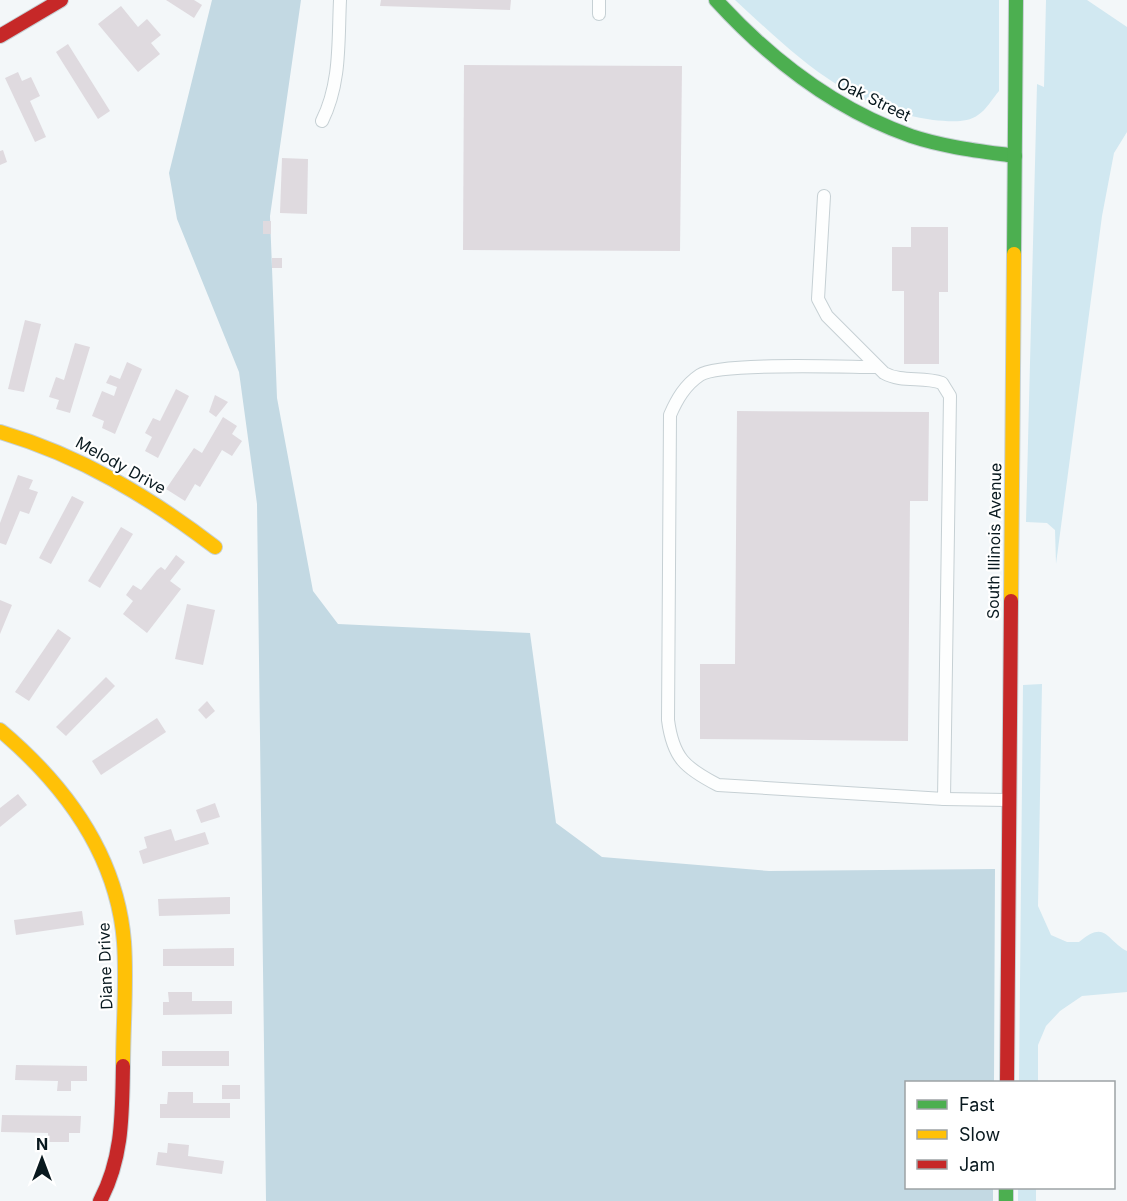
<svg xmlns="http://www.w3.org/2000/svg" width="1127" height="1201" viewBox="0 0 1127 1201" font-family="Inter,sans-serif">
<rect width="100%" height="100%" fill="#f3f7f9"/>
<g fill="#d1e8f1">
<path d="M735,0h264v91c-6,7 -13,19 -21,24 -12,9 -31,6 -45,5 -85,-11 -138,-65 -198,-120z"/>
<polygon points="1046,0 1087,0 1127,27 1127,132 1114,153 1102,216 1056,564 1055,530 1047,523 1026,522 1037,84 1044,87"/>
<path d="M1042,684l-4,222 13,29 16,7h12c27,-23 27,-2 48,9v41l-45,4 -22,15 -14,15 -8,19v37h-19l4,-397z"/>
<rect x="1018" y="1188" width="18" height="13"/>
</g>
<polygon fill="#c3d9e3" points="212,0 301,0 270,216 277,398 313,591 338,624 530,633 556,823 602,857 769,871 995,869 994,1082 906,1082 906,1188 993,1188 993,1201 266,1201 257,504 239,372 177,219 169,173"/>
<g fill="#dfdadf">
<polygon points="166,0 194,0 202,5 194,18"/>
<polygon points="381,0 511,0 510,10 380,6"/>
<polygon points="121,6 138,27 147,19 161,35 151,43 160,54 138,72 98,24"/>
<polygon points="68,44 110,111 98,119 56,52"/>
<polygon points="464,65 682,66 680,251 463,250"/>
<polygon points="18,72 22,81 31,77 40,96 30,101 46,137 35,142 5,78"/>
<polygon points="3,150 7,162 0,165 0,151"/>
<polygon points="282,158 308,159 307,214 280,213"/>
<rect x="263" y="221" width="8" height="13"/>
<polygon points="911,227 948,227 948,292 939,292 939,364 904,364 904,291 892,291 892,247 911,247"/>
<rect x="272" y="258" width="10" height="10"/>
<polygon points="25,320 41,324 24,392 8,389"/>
<polygon points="75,343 90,347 70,413 56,409 59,400 49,397 56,377 64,380"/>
<polygon points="127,362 142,369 115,434 102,428 104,421 92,416 102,391 114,396 117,387 106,383 110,375 120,379"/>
<polygon points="176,389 189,396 158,458 145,451 152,437 145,433 153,418 160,421"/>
<polygon points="215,395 228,402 216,417 209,412"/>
<polygon points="737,411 929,412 928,501 910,501 908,741 700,739 700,664 735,664"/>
<polygon points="223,417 237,426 232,434 242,441 232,456 222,450 200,487 195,484 185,501 166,489 194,448 202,453"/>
<polygon points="18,475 33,480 29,489 38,492 29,514 20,511 6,545 0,543 0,523"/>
<polygon points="72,496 84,502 51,564 39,558"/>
<polygon points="121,527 133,534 100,588 88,581"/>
<polygon points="176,555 185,562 170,581 181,589 147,633 123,614 133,601 126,595 133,585 141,590 157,570 161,567 165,570"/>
<polygon points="0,600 12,605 0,634"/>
<polygon points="187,604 215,610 203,665 175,659"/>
<polygon points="58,629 71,638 29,701 15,692"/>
<polygon points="106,677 115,686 66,736 56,727"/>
<polygon points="207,701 215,711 206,719 198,710"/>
<polygon points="157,718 166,732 101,775 92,761"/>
<polygon points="18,794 27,805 0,827 0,808"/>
<polygon points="215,803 220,817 201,823 196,810"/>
<polygon points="171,829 175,841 205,832 209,844 143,864 139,851 147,848 144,837"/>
<polygon points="230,897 230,914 159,916 158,899"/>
<polygon points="82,911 84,925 16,935 14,920"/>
<polygon points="234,948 234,966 163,966 163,949"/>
<polygon points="168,992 192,992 192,1001 232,1001 232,1014 163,1015 163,1002 169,1002"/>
<rect x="162" y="1051" width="67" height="15"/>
<polygon points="16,1065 87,1066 87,1081 71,1081 71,1091 57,1091 58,1081 15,1080"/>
<rect x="222" y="1085" width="18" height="14"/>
<polygon points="168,1092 193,1092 193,1103 230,1103 230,1118 160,1118 160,1104 167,1104"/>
<polygon points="2,1115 81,1116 80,1133 69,1133 69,1142 48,1142 48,1133 1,1132"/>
<polygon points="168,1143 189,1145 188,1156 224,1161 222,1174 156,1165 158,1152 167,1153"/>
</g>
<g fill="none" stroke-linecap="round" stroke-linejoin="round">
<g stroke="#c6d0d4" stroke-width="14">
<g id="lane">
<polyline points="599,0 599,14"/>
<path d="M322,121c19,-38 16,-79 18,-121"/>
<path d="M824,196l-6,103 9,17 57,57c18,10 39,3 58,10l8,13 -6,403 -226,-14c-33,-17 -45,-27 -50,-65l2,-305c7,-16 15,-30 30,-40 19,-13 145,-8 175,-8"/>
<polyline points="944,799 1007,800"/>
</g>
</g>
<g stroke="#c6d0d4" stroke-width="16">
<g id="fast">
<path d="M716,0c54,59 118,109 195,136 33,11 69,15 104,20"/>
<polyline points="1014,254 1016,0"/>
<polyline points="1006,1188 1006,1201"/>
</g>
</g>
<g stroke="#c6d0d4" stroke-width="16">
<g id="slow">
<path d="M0,432c81,24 148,64 215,115"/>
<polyline points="1011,601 1014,254"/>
<path d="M0,730c65,55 117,124 124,212 3,41 -1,83 -1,124"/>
</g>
</g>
<g stroke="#c6d0d4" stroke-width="16">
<g id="jam">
<polyline points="0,36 61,0"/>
<polyline points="1007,1082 1011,601"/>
<path d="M100,1201c23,-43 22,-87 23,-135"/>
</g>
</g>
<use href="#lane" stroke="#fdfefe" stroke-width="12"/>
<use href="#fast" stroke="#4caf50" stroke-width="14"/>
<use href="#slow" stroke="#ffc107" stroke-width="14"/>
<use href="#jam" stroke="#c62828" stroke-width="14"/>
</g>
<g text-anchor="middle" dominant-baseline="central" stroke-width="4.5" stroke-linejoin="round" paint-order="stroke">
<g font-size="16" fill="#09191f" stroke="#fff">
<text transform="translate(874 99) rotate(26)">Oak Street</text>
<text transform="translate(121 465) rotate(29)">Melody Drive</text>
<text transform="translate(994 541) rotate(-89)">South Illinois Avenue</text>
<text transform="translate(105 966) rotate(-92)">Diane Drive</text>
</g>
</g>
<rect x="905" y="1081" width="210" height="108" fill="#ffffff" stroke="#9da3a5" stroke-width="1.5"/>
<rect x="917" y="1100" width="30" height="9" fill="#4caf50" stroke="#9da3a5" stroke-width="1.5"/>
<text x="959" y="1111" font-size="18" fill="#09191f">Fast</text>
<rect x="917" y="1130" width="30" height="9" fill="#ffc107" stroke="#9da3a5" stroke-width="1.5"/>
<text x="959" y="1141" font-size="18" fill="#09191f">Slow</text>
<rect x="917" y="1160" width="30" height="9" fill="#c62828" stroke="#9da3a5" stroke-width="1.5"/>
<text x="959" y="1171" font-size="18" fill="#09191f">Jam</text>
<g transform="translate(42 1159)" stroke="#ffffff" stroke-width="4.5" paint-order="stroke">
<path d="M0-4.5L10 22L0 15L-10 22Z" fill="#09191f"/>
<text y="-9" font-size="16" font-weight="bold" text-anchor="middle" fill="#09191f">N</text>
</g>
</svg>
